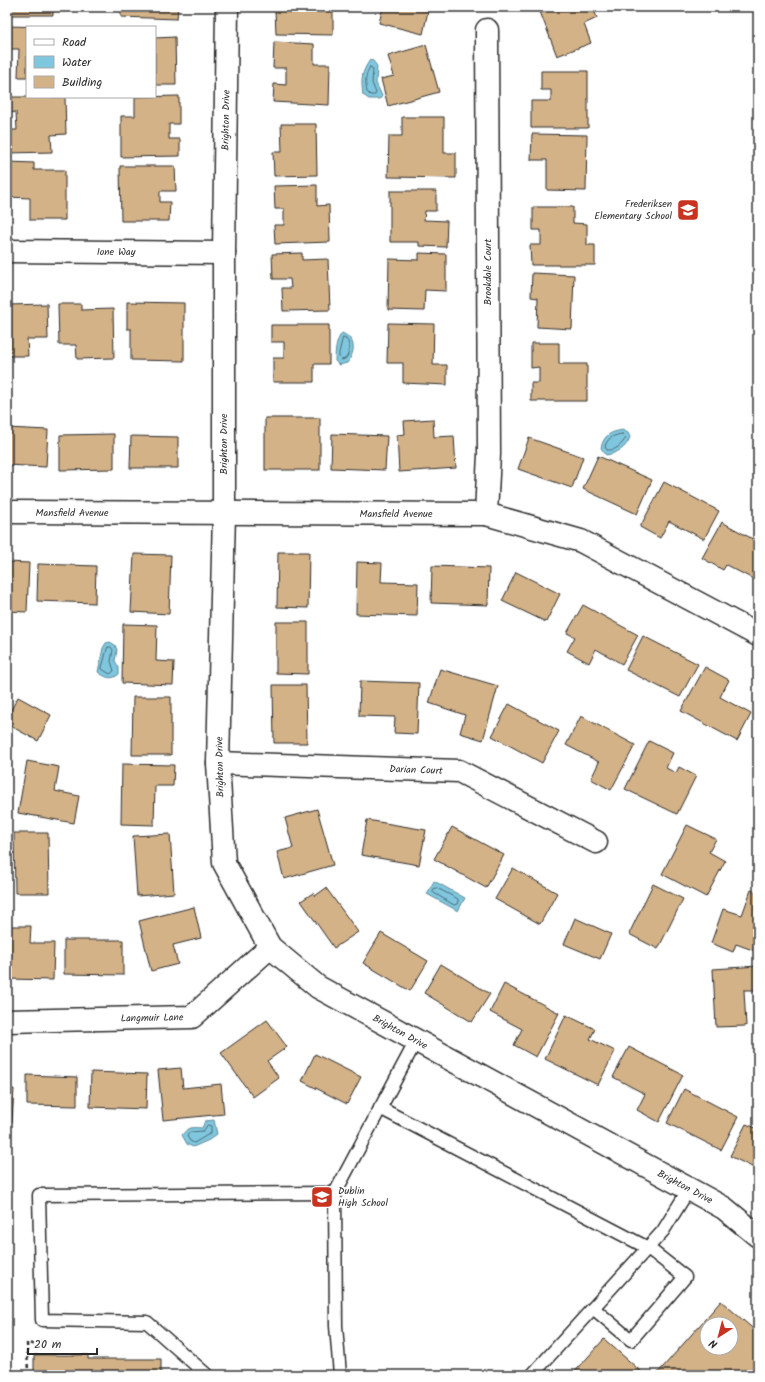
<svg xmlns="http://www.w3.org/2000/svg" width="765" height="1382" viewBox="0 0 765 1382" font-family="Kalam,sans-serif">
<rect width="100%" height="100%" fill="#fff"/>
<filter id="ink" filterUnits="userSpaceOnUse"><feTurbulence type="fractalNoise" baseFrequency=".025" numOctaves="2"/><feDisplacementMap in="SourceGraphic" scale="8" xChannelSelector="R" yChannelSelector="G"/><feConvolveMatrix kernelMatrix="1 2 1 2 8 2 1 2 1" color-interpolation-filters="sRGB"/></filter>
<g filter="url(#ink)">
<g fill="#7fc7df" stroke="#5d8997">
<path d="M370,60l3,1 4,5 -1,17 6,13 -2,3h-11l-6,-4c-2,-16 -2,-22 7,-35z"/>
<path d="M342,333c14,6 14,18 5,30l-8,2 -4,-4c0,-9 1,-21 7,-28z"/>
<path d="M623,430l5,3 2,4c-4,12 -13,16 -24,18l-5,-7c3,-13 9,-16 22,-18z"/>
<path d="M110,642l5,3 2,5 -2,11 4,7v6c-8,7 -14,3 -21,-2l5,-24 3,-5z"/>
<polygon points="434,881 465,898 458,911 427,894"/>
<path d="M214,1120l3,14 -8,6 -16,7 -6,-3 -5,-9c6,-8 10,-8 20,-7l3,-7z"/>
</g>
<g fill="none" stroke-linecap="round" stroke-linejoin="round">
<g stroke="#4d6973" stroke-width="1">
<path d="M370,67l3,2 -1,14 4,10 -1,2h-5l-3,-3c-2,-9 -2,-17 3,-25z"/>
<path d="M343,338l3,1c5,6 4,15 -1,20l-4,1 -2,-2v-5z"/>
<path d="M622,434l4,4c-5,7 -10,13 -19,12l-2,-3c2,-9 9,-12 17,-13z"/>
<polygon points="108,647 111,647 113,650 111,661 114,671 110,674 102,669"/>
<polygon points="435,888 437,888 458,899 458,901 457,904 454,905 434,893 433,891"/>
<polygon points="208,1125 211,1126 211,1133 194,1143 190,1141 187,1136 190,1132 203,1131"/>
</g>
</g>
<g fill="#d4b287" stroke="#2b2b2b" fill-rule="evenodd">
<rect x="8" y="7" width="45" height="8"/>
<polygon points="121,7 178,7 177,19 121,17"/>
<polygon points="293,7 333,7 333,35 276,34 275,10 293,9"/>
<polygon points="383,7 417,7 417,8 428,11 423,34 379,23"/>
<polygon points="545,7 593,7 597,18 584,24 591,43 557,56 539,9"/>
<polygon points="8,26 45,27 27,27 27,77 18,77 19,49 8,49"/>
<polygon points="175,37 176,85 155,85 155,38"/>
<polygon points="274,42 314,44 314,64 330,64 329,105 273,102 274,84 286,85 286,68 273,68"/>
<polygon points="426,45 439,92 388,106 381,79 394,76 388,56"/>
<polygon points="541,71 588,71 588,128 531,128 531,101 551,101 551,90 541,90"/>
<polygon points="179,96 179,124 169,124 169,139 180,139 180,156 121,157 121,116 135,116 135,97"/>
<polygon points="9,97 65,97 66,134 51,135 52,152 8,153 8,130 17,130 16,112 9,113"/>
<polygon points="402,117 444,117 444,153 456,153 456,178 388,177 389,136 402,136"/>
<polygon points="281,124 316,124 317,175 274,176 273,152 282,152"/>
<polygon points="532,134 587,135 586,191 547,190 547,160 531,160"/>
<polygon points="8,162 34,163 34,170 65,170 65,220 30,220 30,198 8,197"/>
<polygon points="120,166 175,166 176,191 160,191 160,202 170,202 169,221 121,221"/>
<polygon points="317,185 317,206 329,205 330,242 275,244 274,225 284,225 284,209 275,209 274,186"/>
<polygon points="390,191 436,191 436,211 425,211 424,220 447,221 446,247 419,246 419,242 390,242"/>
<polygon points="533,207 573,207 573,223 587,224 587,245 595,245 595,265 531,265 530,245 541,245 541,230 533,230"/>
<polygon points="302,253 302,260 328,259 330,310 283,311 282,288 291,288 290,279 273,279 272,254"/>
<polygon points="419,253 446,254 446,291 425,290 424,311 388,310 389,259 419,260"/>
<polygon points="532,273 574,275 572,329 537,327 538,298 531,297"/>
<polygon points="127,302 184,303 184,361 131,360 131,329 127,329"/>
<polygon points="47,304 48,339 27,339 28,356 7,356 7,305"/>
<polygon points="58,304 81,304 81,310 113,309 114,358 77,359 76,345 59,345"/>
<polygon points="388,323 434,324 433,365 447,365 447,385 403,383 403,363 387,363"/>
<polygon points="271,325 329,325 329,364 314,364 314,382 273,382 273,358 284,358 284,342 271,342"/>
<polygon points="531,343 559,343 559,364 587,364 587,401 531,401 531,383 539,383 539,367 531,368"/>
<rect x="265" y="418" width="55" height="52"/>
<polygon points="433,419 434,437 454,436 456,468 399,472 397,435 405,434 404,421"/>
<polygon points="7,428 48,430 46,467 7,465"/>
<polygon points="114,434 114,469 60,470 60,435"/>
<polygon points="332,434 387,436 385,470 331,468"/>
<polygon points="131,436 178,437 178,468 130,468"/>
<polygon points="529,438 583,457 572,488 518,469"/>
<polygon points="598,456 652,480 637,514 583,489"/>
<polygon points="664,482 719,511 704,539 669,521 660,538 640,527"/>
<polygon points="722,522 758,542 758,579 757,581 726,565 723,570 702,558"/>
<polygon points="278,552 309,552 308,608 277,607"/>
<polygon points="134,554 171,555 169,614 131,612"/>
<polygon points="7,562 29,563 27,612 7,611"/>
<polygon points="357,562 382,563 381,582 418,583 417,616 356,614"/>
<polygon points="38,564 96,566 95,603 37,601"/>
<polygon points="432,566 489,568 488,605 431,603"/>
<polygon points="516,572 560,594 546,622 502,601"/>
<polygon points="583,605 638,635 622,664 596,649 589,663 567,651 575,637 567,633"/>
<polygon points="276,622 308,622 308,674 276,673"/>
<polygon points="123,624 157,625 156,661 174,662 173,685 122,683"/>
<polygon points="643,636 698,664 680,697 626,670"/>
<polygon points="705,667 729,680 720,697 751,714 737,741 681,711"/>
<polygon points="440,669 498,686 483,740 460,733 465,715 429,703"/>
<polygon points="360,681 419,683 417,734 394,733 395,717 359,716"/>
<polygon points="273,685 306,685 307,743 274,743"/>
<polygon points="18,697 51,715 38,741 7,724 7,717"/>
<polygon points="133,697 171,697 171,755 132,755"/>
<polygon points="509,704 559,731 542,763 492,736"/>
<polygon points="581,716 635,745 611,790 591,779 599,762 566,745"/>
<polygon points="649,741 673,753 666,768 676,773 679,767 696,776 677,814 625,789"/>
<polygon points="27,761 59,767 55,791 79,796 74,823 18,813"/>
<polygon points="122,764 174,765 173,786 155,786 154,825 121,824"/>
<polygon points="317,809 333,865 284,879 277,852 293,848 285,818"/>
<polygon points="367,820 426,830 419,865 361,855"/>
<polygon points="687,825 716,839 709,852 725,861 706,897 662,874"/>
<polygon points="452,827 504,855 486,888 434,859"/>
<polygon points="14,833 48,833 49,893 15,893"/>
<polygon points="170,834 174,893 137,896 133,836"/>
<polygon points="513,868 557,893 540,924 495,899"/>
<polygon points="653,884 683,899 658,949 629,934"/>
<polygon points="326,888 358,932 334,948 301,901 313,893 315,896"/>
<polygon points="751,890 758,893 758,952 736,944 733,952 711,943 723,909 742,915"/>
<polygon points="194,907 201,938 173,945 178,964 151,971 139,921"/>
<polygon points="575,918 611,934 600,959 564,944"/>
<polygon points="7,926 31,926 30,943 54,943 53,980 7,979"/>
<polygon points="381,933 428,961 410,991 363,963"/>
<polygon points="64,940 123,940 123,975 64,974"/>
<polygon points="441,964 490,994 472,1022 424,993"/>
<polygon points="758,966 758,990 744,990 746,1026 716,1027 713,969"/>
<polygon points="504,984 559,1013 536,1057 514,1045 522,1029 490,1012"/>
<polygon points="566,1015 595,1029 590,1039 615,1051 598,1085 545,1059"/>
<polygon points="267,1020 287,1047 267,1061 279,1078 253,1097 221,1053"/>
<polygon points="629,1047 683,1075 659,1122 637,1110 645,1094 613,1077"/>
<polygon points="315,1054 361,1077 347,1104 302,1081"/>
<polygon points="181,1068 183,1088 221,1084 224,1114 163,1120 158,1070"/>
<polygon points="91,1072 147,1074 146,1109 90,1107"/>
<polygon points="27,1075 77,1077 77,1106 27,1105"/>
<polygon points="7,1089 14,1089 12,1122 7,1122"/>
<polygon points="684,1089 738,1117 721,1150 667,1123"/>
<polygon points="746,1124 758,1129 758,1170 730,1156"/>
<path d="M721,1301l37,32v42h-102zM707,1324h24v24h-24z"/>
<polygon points="604,1339 645,1375 572,1375"/>
<polygon points="34,1355 88,1355 88,1359 161,1359 161,1375 34,1375"/>
</g>
<g fill="none" stroke-linecap="round" stroke-linejoin="round">
<g stroke="#2b2b2b" stroke-width="15">
<g id="service">
<polyline points="380,1108 648,1248 685,1277 631,1340 593,1308"/>
<polyline points="207,1375 147,1322 42,1320 39,1195 335,1193"/>
<polyline points="340,1375 336,1326 335,1193 416,1041"/>
<polyline points="532,1375 663,1231 689,1189"/>
</g>
</g>
<g stroke="#2b2b2b" stroke-width="25">
<g id="minor">
<polyline points="227,7 224,253 224,513 218,763 224,863 270,947 318,987 724,1208 758,1236"/>
<polyline points="7,251 224,253"/>
<polyline points="7,512 486,514 581,541 758,635"/>
<polyline points="486,514 489,454 487,30"/>
<polyline points="218,763 459,771 596,842"/>
<polyline points="7,1021 192,1017 270,947"/>
</g>
</g>
<polyline stroke="#2b2b2b" stroke-width="2.5" stroke-dasharray="4 3" stroke-linecap="butt" points="28,1375 27,1343 42,1346 42,1338"/>
<use href="#service" stroke="#fff" stroke-width="12"/>
<use href="#minor" stroke="#fff" stroke-width="22"/>
</g>
</g>
<defs>
<g id="school-square" transform="scale(1.15)"><rect x="-9" y="-9" width="18" height="18" rx="4" fill="#c8321e" stroke="#fff"/><path d="M0-5L7-2L0 1L-7-2ZM-4 1L0 2.5L4 1V4Q0 6-4 4Z" fill="#fff"/></g>
</defs>
<g fill-rule="evenodd">
<use href="#school-square" x="688" y="210"/>
<use href="#school-square" x="322" y="1197"/>
</g>
<g text-anchor="middle" dominant-baseline="central" stroke-width="4" stroke-linejoin="round" paint-order="stroke">
<g font-size="10" fill="#2b2b2b" stroke="#fff">
<text transform="translate(226 120) rotate(-89)">Brighton Drive</text>
<text x="116" y="252">Ione Way</text>
<text transform="translate(488 272) rotate(-90)">Brookdale Court</text>
<text transform="translate(224 444) rotate(-90)">Brighton Drive</text>
<text x="72" y="513">Mansfield Avenue</text>
<text x="396" y="514">Mansfield Avenue</text>
<text transform="translate(220 767) rotate(-91)">Brighton Drive</text>
<text transform="translate(416 770) rotate(2)">Darian Court</text>
<text transform="translate(152 1018) rotate(-1)">Langmuir Lane</text>
<text transform="translate(400 1032) rotate(29)">Brighton Drive</text>
<text transform="translate(685 1187) rotate(28)">Brighton Drive</text>
</g>
<g font-size="10" fill="#2b2b2b" stroke="#fff" text-anchor="end">
<text x="672" y="204">Frederiksen<tspan x="672" dy="12">Elementary School</tspan></text>
<text x="338" y="1191" text-anchor="start">Dublin<tspan x="338" dy="12">High School</tspan></text>
</g>
</g>
<rect width="765" height="1382" fill="none" stroke="#fff" stroke-width="24"/>
<rect x="12" y="12" width="741" height="1358" fill="none" stroke="#2b2b2b" stroke-width="1.5" filter="url(#ink)"/>
<rect x="26" y="26" width="130" height="72" fill="#ffffff" stroke="#aaaaaa"/>
<rect x="34" y="39" width="20" height="6" fill="#ffffff" stroke="#aaaaaa"/>
<text x="62" y="46" font-size="12" fill="#2b2b2b">Road</text>
<rect x="34" y="56" width="20" height="12" fill="#7fc7df" stroke="#aaaaaa"/>
<text x="62" y="66" font-size="12" fill="#2b2b2b">Water</text>
<rect x="34" y="76" width="20" height="12" fill="#d4b287" stroke="#aaaaaa"/>
<text x="62" y="86" font-size="12" fill="#2b2b2b">Building</text>
<g transform="translate(719 1336) rotate(216)"><circle r="19" fill="#ffffff" stroke="#aaaaaa"/>
<path d="M0-3L7 15L0 10L-7 15Z" fill="#c8321e"/>
<text y="-6" font-size="11" font-weight="bold" text-anchor="middle" fill="#2b2b2b">N</text>
</g>
<path d="M28 1348v6h69v-6" fill="none" stroke="#2b2b2b" stroke-width="2"/>
<text x="34" y="1348" font-size="12" fill="#2b2b2b" stroke="#ffffff" stroke-width="3" paint-order="stroke">20 m</text>
</svg>
